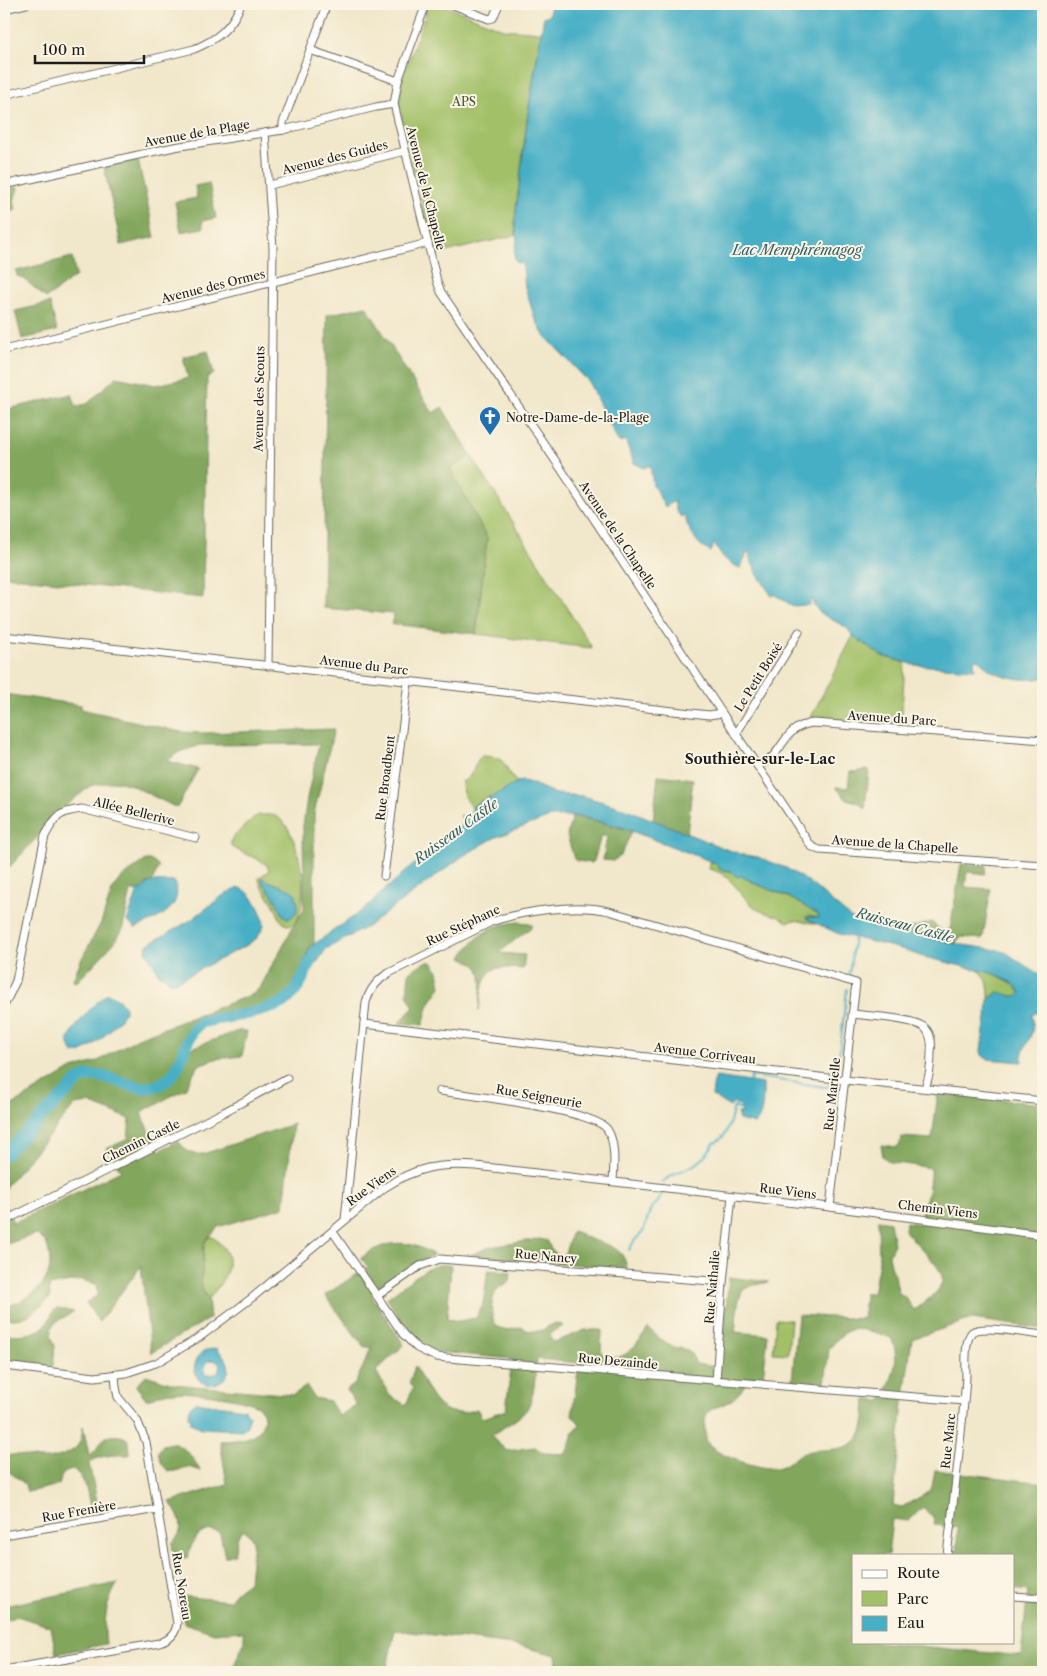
<svg xmlns="http://www.w3.org/2000/svg" width="1047" height="1676" viewBox="0 0 1047 1676" font-family="'Libre Caslon Text',serif">
<rect width="100%" height="100%" fill="#fcf5e5"/>
<filter id="ink" filterUnits="userSpaceOnUse"><feTurbulence type="fractalNoise" baseFrequency=".02" numOctaves="2"/><feDisplacementMap in="SourceGraphic" scale="10" xChannelSelector="R" yChannelSelector="G"/><feConvolveMatrix kernelMatrix="1 2 1 2 8 2 1 2 1" color-interpolation-filters="sRGB"/></filter>
<filter id="wash" filterUnits="userSpaceOnUse"><feTurbulence type="fractalNoise" baseFrequency=".0096" numOctaves="4" result="noise"/><feDisplacementMap in="SourceGraphic" scale="20" xChannelSelector="R" yChannelSelector="G"/><feGaussianBlur stdDeviation="1.12" result="paint"/><feColorMatrix in="noise" values="0 0 0 0 0 0 0 0 0 0 0 0 0 0 0 0 0 1.4 0 .05"/><feComposite in="paint" operator="in"/></filter>
<g filter="url(#wash)">
<rect width="100%" height="100%" fill="#f1e7ca"/>
<g fill="#a2c067" stroke="#5f6e42" fill-rule="evenodd">
<path d="M434,4l9,1 60,24 39,3c-10,48 -17,97 -22,146 -2,18 -7,39 -4,57l-82,20 -35,-150 3,-27 25,-67z"/>
<polygon points="471,455 592,648 476,634 487,538 450,469"/>
<polygon points="853,636 882,656 905,663 901,724 811,717"/>
<path d="M482,756c30,1 18,11 35,26 -6,4 -11,8 -17,11 -9,4 -23,6 -28,15 -8,-9 -10,-14 -10,-26 15,-9 11,-20 20,-26z"/>
<path d="M259,815c6,0 11,-1 16,1 31,13 36,114 13,109 -8,-1 -10,-12 -13,-18 -4,-9 -17,-21 -16,-30l10,-6 -2,-6 -12,-7 -22,-10c-3,-3 -3,-7 0,-11l20,-19zM264,879c12,7 30,7 33,23l-13,14 -11,-20 -12,-16z"/>
<path d="M709,862l9,3 2,5c14,0 24,8 36,14 22,9 42,16 61,30l2,4 -11,-2 -1,3 10,5 -23,-4 -7,2c-10,-9 -18,-6 -28,-12 -20,-12 -25,-36 -50,-41z"/>
<path d="M976,969c19,5 33,8 45,25l-6,3c-12,-3 -16,-8 -26,2 0,-14 -1,-23 -13,-30z"/>
<path d="M211,1236c29,20 17,41 -3,63l-7,-12v-8l3,-33 2,-6z"/>
<polygon points="776,1319 791,1320 788,1354 773,1353"/>
</g>
<g fill="#81a65c" stroke="#4e613c" fill-rule="evenodd">
<polygon points="138,160 155,237 121,245 104,167"/>
<polygon points="209,183 216,218 202,221 203,228 181,232 175,202 197,198 195,186"/>
<polygon points="18,187 14,201 16,210 4,215 4,190"/>
<path d="M72,257l4,19c-11,7 -19,16 -30,22l-23,-20 -6,-2 -1,-5z"/>
<polygon points="50,303 57,331 22,339 15,311"/>
<polygon points="366,306 433,413 442,407 471,455 450,469 487,538 476,634 392,624 393,614 323,608 327,315"/>
<polygon points="208,351 214,374 207,377 203,598 4,576 4,410 72,394 76,406 87,404 116,377 156,385 188,378 183,357"/>
<path d="M4,694l77,11v4l100,23 24,1 129,-4 -20,85v131l-4,2 -10,25 3,6c-3,7 -10,16 -16,22 -14,12 -65,18 -85,22l-7,4 -9,24 52,-19h9l-5,25 -27,3 -14,5 -5,5 -11,20 -44,23 18,39 19,-10c9,10 11,14 25,13l90,-30 -9,83 -66,20 -12,13 -2,6 -3,41 7,12 2,19 -59,35 -10,-87 -42,56 -13,-19 12,-8 -2,-11 -15,-4 -32,6 1,12c-16,14 -23,24 -46,20v-11c21,-5 47,-21 46,-46 0,-6 -2,-13 -4,-19l-10,-8 -32,11v-48l1,7 8,19 108,-52 -15,-22 22,-10 2,-20 -41,-16 -14,2 -69,81 -2,9v-85l68,-41 24,-7 42,-24 115,-44 8,-8 33,-61 10,-15 -1,-84 4,-28 12,-54 -118,1 -22,7 -12,9 31,8 -21,39 -48,-24 -13,-3 -26,5 -22,18 -64,69z"/>
<polygon points="867,769 869,770 865,809 858,802 846,799 836,787 848,788 850,771 856,772"/>
<polygon points="658,775 693,779 687,834 653,820"/>
<polygon points="572,816 592,820 632,831 621,855 613,861 603,860 607,837 604,836 601,836 594,861 591,863 578,861 574,859 567,835"/>
<polygon points="146,860 150,860 159,866 152,882 148,883 141,890 131,891 122,931 114,943 78,981 74,982 73,979 81,960 101,923 113,888 120,879"/>
<path d="M961,864l25,2 -1,8 -18,-2 -2,15 26,2 -8,48 -1,2 -20,-2 -4,2 -2,5 -49,-12 2,-4 23,-6c6,5 9,12 18,7z"/>
<path d="M518,922l12,1 3,3 -32,25 -1,2 25,2 -2,14c-8,0 -17,-2 -25,-1 -16,3 -17,29 -19,42 1,-11 5,-31 0,-41 -4,-6 -12,-9 -17,-12 16,-23 27,-32 56,-35z"/>
<polygon points="425,962 432,962 438,971 441,986 429,1004 423,1025 399,1023 414,1007 407,994 409,972"/>
<path d="M938,1093l105,11v225l-71,-10 -60,20 -9,64 -10,102 9,2 27,-15 3,-5 3,-17 108,13v189h-488l2,-6 -1,-11 -36,-9 -125,-16 -9,42h-155l13,-29v-12l-30,2 -30,-10 -4,-27 50,5 5,-9 14,-10 4,-42 -9,-11 -6,7 -4,18 -9,3 -5,-24c-19,-9 -29,9 -32,24l-14,3 -2,-17c15,-14 8,-25 -2,-41l57,-18 -7,-43c16,-1 36,0 43,-18 2,-5 1,-11 -3,-15 -12,-11 -78,-18 -95,-15 -6,1 -12,4 -18,7l-11,-14 10,-11 27,9 120,11 14,-9 7,12 16,3 9,15 17,-11 -9,-15 8,-6 17,-37h-8l-39,-52 43,-28 -7,-9c24,-18 47,-20 73,-3l-12,4 -51,36 33,50 -28,26 14,25 16,9 7,-17 -4,-4 6,-18c15,27 23,58 62,43l5,9 24,-8 6,-51 -74,-7c-28,-12 -36,-29 -51,-54 11,-8 39,-32 52,-33 3,-1 8,0 12,1l-4,53 13,2 16,-3 7,-14 5,-34 23,2 -1,10c-4,2 -10,4 -13,8 -7,9 -8,31 2,38 5,4 17,0 24,-1l2,3c4,0 10,2 14,1 10,-2 14,-13 24,-5l-13,8v5l5,3 30,-12h17l-1,21c17,20 38,-8 47,-23 6,5 13,12 20,16 15,9 19,-2 28,20l24,3 9,-90 40,5c-7,2 -17,2 -24,7 -9,6 -8,33 -10,43l33,3 -5,42h-13c-6,9 -12,20 -22,25 -6,4 -20,6 -22,14 -2,8 -2,22 3,29 9,11 53,25 67,23 11,-1 19,-13 30,-16 17,-4 42,1 53,-15 7,-10 6,-26 7,-37l16,1c9,-21 20,-41 9,-63 -10,-4 -36,-13 -45,-6 -7,4 -12,11 -17,17l-4,35 -33,-3 6,-66 65,4 2,-26h8l6,-31 -1,-42 12,2 4,22 -5,10c1,13 8,25 9,38l8,6 8,12c40,-28 34,-33 4,-65 -5,-5 -10,-9 -13,-15l1,-8 14,2 2,-16 6,-14 3,-26 -41,-6 -7,-5 -2,-12 17,2 4,-10 30,2zM537,1359l42,4 -7,52 8,9 -7,10 -7,20 -23,-1 -8,-6 -28,4 -12,-11 -3,-5c10,-7 29,-17 35,-26 8,-13 8,-34 10,-50zM923,1507l11,12 1,6 23,3 -2,27h57v34l15,2 -7,65 -142,-14h-26v-87h35l4,-36 17,2z"/>
<path d="M572,1231c6,1 10,4 15,7 18,7 37,7 40,31l-157,-14 20,-8 50,-8 8,2c2,8 5,13 13,15l4,-3z"/>
<path d="M57,1308l17,4 -17,9 -6,7v7l4,11 -2,20 -48,-5v-26c16,-1 34,2 44,-15 3,-5 3,-9 8,-12z"/>
<path d="M83,1426l6,29 6,-4 10,-14c6,-2 21,-3 24,5 1,3 0,9 0,13 -11,0 -32,-1 -40,9l9,41 18,-3 1,7 -26,5c-3,-16 -3,-33 -17,-44 -10,1 -14,5 -15,15l-32,7 -2,-8 -21,-16v-11c12,-5 22,0 35,2 12,1 32,-4 39,-14 4,-6 4,-13 5,-19z"/>
<path d="M172,1443c14,4 22,15 28,28 -18,-9 -17,2 -32,0l-6,-7 -4,-12 5,-7z"/>
<path d="M118,1583c-12,18 -15,40 -12,61l-50,10 -5,-27 -34,-11 -13,5v-15z"/>
</g>
<g fill="#46afc5" stroke="#316670" fill-rule="evenodd">
<path d="M551,4h492v674c-16,4 -36,0 -51,-7 -6,-3 -9,-9 -15,-12l-3,1 1,9 -60,-4 -33,-9 -29,-20 -6,-8 -27,-15 -7,-9 -1,-6 -3,7 -16,1 -18,-11h-4l-15,-23 -7,-16 1,-3 -2,-1 -8,16c-11,-5 -19,-11 -24,-21v-2l-2,-1 -3,8c-13,-5 -24,-23 -26,-36l-1,-1 -3,2 -5,-6 -2,-10 -9,6 -12,-22 -3,-20 -6,3 -10,-5 -8,-21 -2,-2 -3,3 -3,-2 -30,-60 -45,-47 -9,-18 -9,-29 -2,-20 -1,-3 -6,-2 -2,-8 3,-13 -2,-20 6,-50 7,-58 16,-97h5z"/>
<path d="M523,781l8,2 25,11 27,2 43,13 97,39 21,7 14,2 28,11 24,15 42,36 104,25 42,6 9,3 26,18 10,4v34l-11,6c5,25 -11,27 -10,47l-35,-3 -5,-4 -1,-5 8,-51 9,-7c9,1 16,8 23,1l-7,-9 -19,-10 -75,-18 -19,-7 -62,-15 -32,-15 -1,-2 13,1 -2,-4 -28,-17 -30,-12 -18,-9 -4,1 -6,-6 -12,-2 -1,-4 -3,-2 -91,-35 -45,-12 -29,1 -56,21 -31,18 -96,71 -41,22 -8,12 -5,4 -4,11 -6,2 -3,-6 10,-25 53,-37 46,-42 39,-28 8,-10 8,-8 -4,-7c10,6 10,-3 14,-10l27,-13 16,-10z"/>
<path d="M262,878c10,6 24,8 33,15 4,10 4,22 -7,26l-4,-3 -11,-20 -12,-16z"/>
<path d="M174,881c12,27 -18,39 -39,47l-8,-7 10,-27 -2,-4h6c4,-2 6,-8 11,-8 8,-1 14,1 22,-1z"/>
<path d="M238,888c13,0 26,26 26,38l-7,12 -10,7 -72,37h-6l-6,-7 -3,1 -14,-25 1,-6 44,-25 34,-26z"/>
<path d="M107,994c8,0 13,7 18,13v5c-11,15 -32,39 -51,42 -3,-4 -6,-9 -5,-14 1,-11 29,-40 38,-46z"/>
<path d="M716,1077l47,7c0,12 1,32 -8,40l-16,-4 -2,-7h4l-1,-3 1,-3 -7,-4 -4,4 -18,-11 2,-16z"/>
<path d="M217,1348v2c33,24 -14,51 -22,22 -2,-7 2,-15 8,-21zM212,1360l5,1 3,5 -2,6 -6,3 -6,-2 -2,-5 3,-6z"/>
<path d="M196,1402l48,7 6,6 -3,11 -5,4 -41,-2 -13,-6h3v-4l-3,-1c0,-7 1,-11 8,-15z"/>
</g>
<g fill="none" stroke-linecap="round" stroke-linejoin="round">
<g stroke="#46afc5" stroke-width="2">
<polyline points="849,976 854,936"/>
<polyline points="837,1073 847,989"/>
<polyline points="750,1082 751,1076 824,1087 835,1086"/>
<path d="M663,1183c4,-9 28,-14 36,-21 7,-6 11,-12 15,-19 15,-6 16,-23 20,-36l7,3"/>
<polyline points="629,1250 634,1241 643,1232 651,1208 658,1202 662,1193"/>
</g>
<path stroke="#46afc5" stroke-width="12" d="M4,1155l76,-76c26,-13 54,19 81,5 26,-13 20,-49 41,-62 21,-5 67,-9 83,-21 13,-9 19,-26 25,-39"/>
</g>
</g>
<g filter="url(#ink)">
<g fill="none" stroke-linecap="round" stroke-linejoin="round">
<g stroke="#676359" stroke-width="9">
<g id="street">
<polyline points="426,4 398,81 394,104 437,281 441,292 561,469 722,713 811,846 819,850 1043,865"/>
<polyline points="451,4 489,19 493,18 499,4"/>
<polyline points="4,9 26,4"/>
<polyline points="310,50 398,81"/>
<path d="M4,95l190,-46c23,-9 38,-22 47,-45"/>
<polyline points="283,130 283,123 327,4"/>
<polyline points="265,133 273,248 268,666"/>
<polyline points="4,185 174,147 283,130 376,107 394,104"/>
<polyline points="270,185 405,151"/>
<polyline points="4,350 428,243"/>
<polyline points="4,636 709,715 722,713"/>
<polyline points="736,734 799,632"/>
<path d="M757,765c28,-6 22,-39 57,-42l229,17"/>
<polyline points="384,876 408,682"/>
<path d="M4,1006l12,-25 29,-145c11,-20 13,-24 37,-27l114,29"/>
<path d="M852,1014c16,2 62,4 73,14 7,7 7,16 6,25 0,13 -1,23 -6,35"/>
<polyline points="364,1024 845,1080 1043,1101"/>
<path d="M440,1091c28,4 153,19 167,38 9,13 7,37 6,52"/>
<path d="M345,1220l21,-218c4,-13 11,-22 23,-29l102,-51c32,-11 85,-19 118,-11l247,72 -26,224"/>
<polyline points="4,1221 224,1112 287,1078"/>
<polyline points="333,1232 403,1334 417,1348 436,1357 964,1401"/>
<polyline points="377,1296 420,1266 440,1259 723,1282"/>
<path d="M4,1366l91,11 31,-4 30,-10 44,-26 53,-40 131,-109c32,-21 55,-25 92,-22l354,41 213,28"/>
<polyline points="716,1381 723,1282 732,1196"/>
<polyline points="4,1535 157,1509"/>
<path d="M947,1555c7,-59 15,-119 19,-178 0,-11 -2,-37 6,-45 10,-8 57,2 71,3"/>
<polyline points="1013,1596 1043,1598"/>
<path d="M4,1670l155,-27c11,-3 17,-9 18,-20l-31,-181 -9,-22 -19,-23 -2,-10 -1,-12"/>
</g>
</g>
<use href="#street" stroke="#fff" stroke-width="7"/>
</g>
</g>
<defs>
<g id="church-pin" transform="scale(1.125)"><path d="M0 17L-7.5 6A9.5 9.5 0 1 1 7.5 6Z" fill="#1f6fb2" stroke="#fcf5e5"/><path d="M-1.2-6h2.4v3.5h3.3v2.4h-3.3V6h-2.4V-.1h-3.3v-2.4h3.3Z" fill="#fff"/></g>
</defs>
<g fill-rule="evenodd">
<use href="#church-pin" x="490" y="417"/>
</g>
<g text-anchor="middle" dominant-baseline="central" stroke-width="4" stroke-linejoin="round" paint-order="stroke">
<g font-size="12" fill="#4b5536" stroke="#fcf5e5">
<text x="464" y="101">APS</text>
</g>
<g font-size="12" fill="#1c1c1c" stroke="#fcf5e5">
<text transform="translate(197 133) rotate(-10)">Avenue de la Plage</text>
<text transform="translate(335 157) rotate(-14)">Avenue des Guides</text>
<text transform="translate(426 188) rotate(76)">Avenue de la Chapelle</text>
<text transform="translate(213 286) rotate(-14)">Avenue des Ormes</text>
<text transform="translate(259 399) rotate(-89)">Avenue des Scouts</text>
<text transform="translate(618 535) rotate(56)">Avenue de la Chapelle</text>
<text transform="translate(364 665) rotate(7)">Avenue du Parc</text>
<text transform="translate(758 677) rotate(-58)">Le Petit Boisé</text>
<text transform="translate(892 718) rotate(4)">Avenue du Parc</text>
<text transform="translate(385 778) rotate(-83)">Rue Broadbent</text>
<text transform="translate(134 811) rotate(14)">Allée Bellerive</text>
<text transform="translate(895 844) rotate(4)">Avenue de la Chapelle</text>
<text transform="translate(463 925) rotate(-25)">Rue Stéphane</text>
<text transform="translate(705 1053) rotate(7)">Avenue Corriveau</text>
<text transform="translate(832 1094) rotate(-84)">Rue Marielle</text>
<text transform="translate(539 1096) rotate(10)">Rue Seigneurie</text>
<text transform="translate(141 1141) rotate(-26)">Chemin Castle</text>
<text transform="translate(371 1186) rotate(-36)">Rue Viens</text>
<text transform="translate(788 1191) rotate(7)">Rue Viens</text>
<text transform="translate(938 1209) rotate(7)">Chemin Viens</text>
<text transform="translate(546 1256) rotate(5)">Rue Nancy</text>
<text transform="translate(712 1287) rotate(-85)">Rue Nathalie</text>
<text transform="translate(618 1361) rotate(5)">Rue Dezainde</text>
<text transform="translate(948 1441) rotate(-84)">Rue Marc</text>
<text transform="translate(79 1511) rotate(-10)">Rue Frenière</text>
<text transform="translate(182 1586) rotate(81)">Rue Noreau</text>
</g>
<g font-size="12" fill="#1c1c1c" stroke="#fcf5e5" text-anchor="start">
<text x="506" y="417">Notre-Dame-de-la-Plage</text>
</g>
<g font-size="14" font-style="italic" fill="#2f5e68" stroke="#fcf5e5">
<text x="797" y="250">Lac Memphrémagog</text>
<text transform="translate(456 831) rotate(-36)">Ruisseau Castle</text>
<text transform="translate(905 925) rotate(15)">Ruisseau Castle</text>
</g>
<g font-size="14" font-weight="bold" fill="#1c1c1c" stroke="#fcf5e5">
<text x="760" y="759">Southière-sur-le-Lac</text>
</g>
</g>
<rect width="1047" height="1676" fill="none" stroke="#fcf5e5" stroke-width="20"/>
<rect x="852" y="1554" width="162" height="90" fill="#fcf5e5" stroke="#a29e95"/>
<rect x="862" y="1570" width="25" height="8" fill="#ffffff" stroke="#a29e95"/>
<text x="897" y="1578" font-size="15" fill="#1c1c1c">Route</text>
<rect x="862" y="1591" width="25" height="15" fill="#a2c067" stroke="#a29e95"/>
<text x="897" y="1604" font-size="15" fill="#1c1c1c">Parc</text>
<rect x="862" y="1616" width="25" height="15" fill="#46afc5" stroke="#a29e95"/>
<text x="897" y="1628" font-size="15" fill="#1c1c1c">Eau</text>
<path d="M35 55v8h109v-8" fill="none" stroke="#1c1c1c" stroke-width="2.5"/>
<text x="42" y="55" font-size="15" fill="#1c1c1c" stroke="#fcf5e5" stroke-width="4" paint-order="stroke">100 m</text>
</svg>
